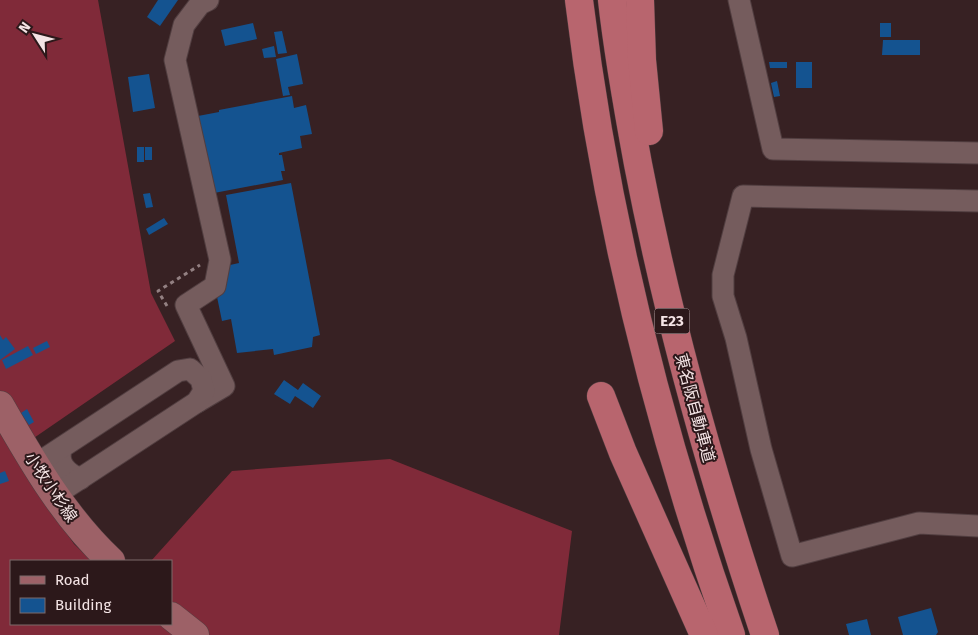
<svg xmlns="http://www.w3.org/2000/svg" width="978" height="635" viewBox="0 0 978 635" font-family="'Fira Sans','Noto Sans JP',sans-serif">
<rect width="100%" height="100%" fill="#372123"/>
<polygon fill="#802a39" points="0,0 98,0 151,293 175,341 12,453 74,544 92,561 11,561 11,624 171,624 171,561 151,561 232,471 390,459 572,531 559,635 0,635"/>
<g fill="#145390">
<polygon points="158,0 178,0 160,26 147,17"/>
<polygon points="253,23 257,39 225,46 221,30"/>
<rect x="880" y="23" width="11" height="14"/>
<polygon points="282,31 287,53 278,54 274,32"/>
<polygon points="883,40 920,40 920,55 882,55"/>
<polygon points="274,46 276,57 264,58 262,49"/>
<polygon points="297,54 303,84 288,87 290,95 283,96 276,59"/>
<polygon points="769,62 787,62 787,68 770,68"/>
<rect x="796" y="62" width="16" height="26"/>
<polygon points="149,74 155,108 133,112 128,77"/>
<polygon points="777,81 780,96 774,97 771,83"/>
<polygon points="292,96 294,108 306,105 312,134 300,136 302,148 279,153 279,155 282,155 285,171 281,171 283,180 214,193 198,116 219,112 219,110"/>
<rect x="137" y="147" width="7" height="15"/>
<rect x="145" y="147" width="7" height="13"/>
<polygon points="291,183 320,335 313,337 312,347 274,355 273,349 237,353 231,319 222,321 216,292 225,290 221,267 239,263 226,195"/>
<polygon points="150,193 153,207 146,208 143,194"/>
<polygon points="164,218 168,224 149,235 146,229"/>
<polygon points="0,335 3,340 6,337 15,349 0,360"/>
<polygon points="47,341 50,347 36,354 33,348"/>
<polygon points="28,346 33,355 6,369 2,360"/>
<polygon points="284,380 298,390 303,383 321,396 313,408 295,396 290,404 274,394"/>
<polygon points="27,409 34,422 29,425 21,413"/>
<polygon points="5,471 9,481 0,484 0,473"/>
<polygon points="931,608 938,632 936,635 903,635 898,617"/>
<polygon points="867,619 871,635 849,635 846,624"/>
</g>
<g fill="none" stroke-linecap="round" stroke-linejoin="round">
<g stroke="#513e40" stroke-width="23">
<g id="minor">
<polyline points="739,0 773,149 978,153"/>
<polyline points="978,201 743,196 723,275 723,296 736,338 761,449 792,556 919,523 978,526"/>
<polyline points="197,402 224,386 186,305 215,286 220,260 175,60 184,25 200,4 208,0"/>
<path d="M61,449c-4,15 6,24 19,30"/>
<polyline points="35,465 178,371 190,369 201,379 204,391 197,402 55,495"/>
</g>
</g>
<g stroke="#513e40" stroke-width="29">
<g id="major">
<path d="M0,405c32,56 64,112 111,156"/>
<polyline points="171,616 195,635"/>
</g>
</g>
<g stroke="#513e40" stroke-width="29">
<g id="highway">
<path d="M579,0c26,216 80,430 152,635"/>
<path d="M612,0c6,55 16,110 26,164 31,161 75,316 127,471"/>
<polyline points="640,0 642,60 649,131"/>
<polyline points="601,396 623,453 704,635"/>
</g>
</g>
<polyline stroke="#938082" stroke-width="3" stroke-dasharray="4 4" stroke-linecap="butt" points="167,306 158,291 200,265"/>
<use href="#minor" stroke="#755c5d" stroke-width="21"/>
<use href="#major" stroke="#9d6167" stroke-width="28"/>
<use href="#highway" stroke="#b8656e" stroke-width="28"/>
</g>
<g text-anchor="middle" dominant-baseline="central" stroke-width="4" stroke-linejoin="round" paint-order="stroke">
<rect fill="#2c181a" stroke="#b8a7a8" stroke-width="1" x="654.5" y="308.5" width="35" height="25" rx="4"/>
<g font-size="15" font-weight="bold" fill="#f4e4e5">
<text x="672" y="321">E23</text>
</g>
<g font-size="16" fill="#f4e4e5" stroke="#2c181a">
<text transform="translate(695 408) rotate(75)">東名阪自動車道</text>
<text transform="translate(51 487) rotate(56)">小牧小杉線</text>
</g>
</g>
<rect x="10" y="560" width="162" height="65" fill="#2c181a" stroke="#7c6a6b"/>
<rect x="20" y="576" width="25" height="8" fill="#9d6167" stroke="#7c6a6b"/>
<text x="55" y="585" font-size="15" fill="#f4e4e5">Road</text>
<rect x="20" y="598" width="25" height="15" fill="#145390" stroke="#7c6a6b"/>
<text x="55" y="610" font-size="15" fill="#f4e4e5">Building</text>
<g transform="translate(35 35) rotate(306)" stroke="#2c181a" stroke-width="4" paint-order="stroke">
<path d="M0-4L9 19L0 12L-9 19Z" fill="#f4e4e5"/>
<text y="-8" font-size="14" font-weight="bold" text-anchor="middle" fill="#f4e4e5">N</text>
</g>
</svg>
